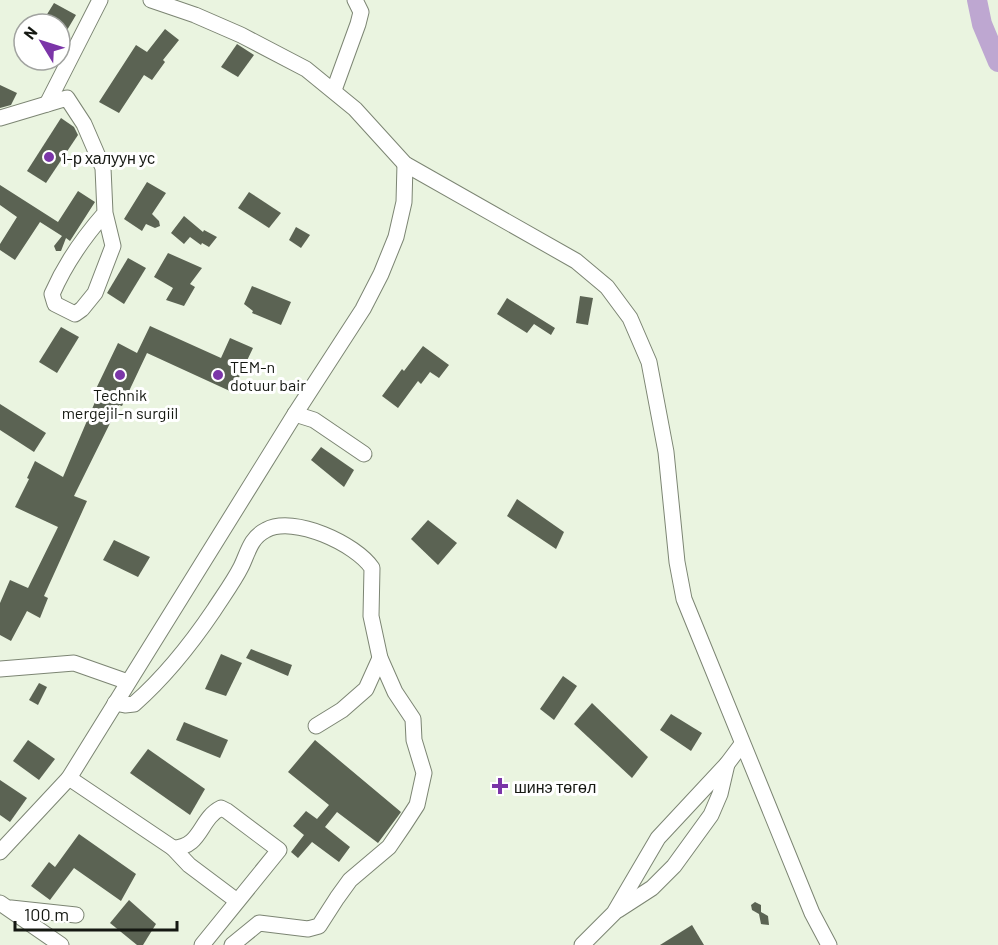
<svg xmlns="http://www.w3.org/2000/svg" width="998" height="945" viewBox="0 0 998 945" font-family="Barlow,sans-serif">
<rect width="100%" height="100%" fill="#eaf4e0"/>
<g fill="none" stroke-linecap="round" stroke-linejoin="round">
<polyline stroke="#bea7d1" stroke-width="20" points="977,0 982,24 998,62"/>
</g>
<g fill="#5b6353">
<polygon points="54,3 76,15 60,42 60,24 41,24"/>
<polygon points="165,29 179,40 163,60 165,62 152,80 144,75 119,113 99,102 136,45 147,52"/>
<polygon points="237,44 254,55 238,77 221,67"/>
<polygon points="0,85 17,93 11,105 0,108"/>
<polygon points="61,118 74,127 78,135 46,183 27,171"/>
<polygon points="147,182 166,193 152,214 159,221 160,226 155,228 146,224 142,231 124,219"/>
<polygon points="0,185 58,222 78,191 95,202 70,241 66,238 61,251 56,251 54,246 62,236 40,222 15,260 0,250 0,244 17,217 0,205"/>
<polygon points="249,192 281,213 269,228 238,208"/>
<polygon points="184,216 203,232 204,230 217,237 209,247 202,243 201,245 190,237 184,244 171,233"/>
<polygon points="296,227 310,235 301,248 289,240"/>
<polygon points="168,253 202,268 190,284 195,287 184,306 166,300 173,288 154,277"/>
<polygon points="128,258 146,268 124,304 107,293"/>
<polygon points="252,286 291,302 281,325 252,313 253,311 244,304"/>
<polygon points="580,296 593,298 588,325 576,323"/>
<polygon points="507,298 555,328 551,335 534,324 527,333 497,314"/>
<polygon points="150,326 221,358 230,338 253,348 232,392 147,353 122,406 119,405 74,496 87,501 44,596 48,598 40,618 27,611 11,641 0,635 0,603 10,580 28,588 58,527 15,507 29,479 27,478 35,461 63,477 98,395 94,393 118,343 137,353"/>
<polygon points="61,327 79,337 57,373 39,362"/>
<polygon points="423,346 449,365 439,378 430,372 421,384 418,381 398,408 382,396 402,369 404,371"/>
<polygon points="0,404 46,433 34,452 0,430"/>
<polygon points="321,447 354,470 344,487 311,460"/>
<polygon points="517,499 564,532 556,549 507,516"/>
<polygon points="428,520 457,543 438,565 411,539"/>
<polygon points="114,540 150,557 138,577 103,560"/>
<polygon points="251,649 292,665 288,676 246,658"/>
<polygon points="221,654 242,663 226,696 205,689"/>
<polygon points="563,676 577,686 554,720 540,709"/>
<polygon points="39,683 47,687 38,705 29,700"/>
<polygon points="592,703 648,757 632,778 574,724"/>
<polygon points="671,714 702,733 691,751 660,730"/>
<polygon points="184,722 228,740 220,758 176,740"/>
<polygon points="28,740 55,759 39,780 13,761"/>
<polygon points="315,740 401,812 378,843 337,812 325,827 350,847 339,862 312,842 298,858 291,852 304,835 293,826 306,811 317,819 329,805 288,772"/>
<polygon points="148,749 205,789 190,815 130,773"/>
<polygon points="0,780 27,798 10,822 0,815"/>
<polygon points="79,834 136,874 121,901 74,868 50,900 31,886 49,862 55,867"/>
<polygon points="129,900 156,924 143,945 137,945 110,923"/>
<polygon points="755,902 761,905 761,912 768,916 769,925 761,924 759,914 752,910 751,905"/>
<polygon points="692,925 704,945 660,945"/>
</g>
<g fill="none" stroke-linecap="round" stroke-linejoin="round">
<g stroke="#7c8573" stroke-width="17">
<g id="minor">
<polyline points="151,0 195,15 241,35 306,69 355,109 405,164 576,261 607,287 630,318 649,362 666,452 677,562 684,599 812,913 829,945"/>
<polyline points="334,90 358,24 361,12 355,0"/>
<polyline points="47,104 100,0"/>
<path d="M0,118l67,-20 17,26 19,44 2,45 8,33 -18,47 -13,16 -7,5 -20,-10 -3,-10c13,-30 31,-56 53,-81"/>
<polyline points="295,414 314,420 364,454"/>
<polyline points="0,669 74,663 128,682"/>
<path d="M115,703l10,2 9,-1c32,-28 57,-60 80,-94 9,-14 20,-29 27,-43 7,-14 9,-29 25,-37 28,-15 90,14 106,38l-1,48 9,42 15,34 18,27 1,21 10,33 -7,32 -13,20 -15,22 -39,33 -13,18 -18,28 -11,3 -49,-6 -27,22"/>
<polyline points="316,726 342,710 366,689 380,658"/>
<path d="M69,778l104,70c29,-1 26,-29 48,-40l6,3 52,39 -77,95"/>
<polyline points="173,848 189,865 237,901"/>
<polyline points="0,852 69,778 295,414 363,309 381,274 396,237 404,202 405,164"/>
<polyline points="0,903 61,945"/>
<polyline points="11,908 76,915"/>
<polyline points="618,910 652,888 674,866 711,815 720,794 727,764"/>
<polyline points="582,945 614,913 658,838 727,764 742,744"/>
</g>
</g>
<use href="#minor" stroke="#fff" stroke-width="15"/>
</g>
<g fill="#7b35a8" stroke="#fff" stroke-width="2">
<circle cx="49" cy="157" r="6"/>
<circle cx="120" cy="375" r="6"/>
<circle cx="218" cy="375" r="6"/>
<path d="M497 777h6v6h6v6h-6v6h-6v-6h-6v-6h6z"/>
</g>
<g text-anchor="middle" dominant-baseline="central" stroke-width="6" stroke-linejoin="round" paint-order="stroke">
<g font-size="16" fill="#151812" stroke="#fff" text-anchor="start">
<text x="61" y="157">1-р халуун ус</text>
<text x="230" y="366">TEM-n<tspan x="230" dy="18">dotuur bair</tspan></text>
<text x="120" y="394" text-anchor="middle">Technik<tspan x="120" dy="18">mergejil-n surgiil</tspan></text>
<text x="514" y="786">шинэ төгөл</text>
</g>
</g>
<g transform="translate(42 42) rotate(308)"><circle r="28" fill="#ffffff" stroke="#a1a3a0" stroke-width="1.5"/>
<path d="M0-4.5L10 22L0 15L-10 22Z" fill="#7b35a8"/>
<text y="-9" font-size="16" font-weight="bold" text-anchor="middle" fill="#151812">N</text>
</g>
<path d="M15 921v9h162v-9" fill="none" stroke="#151812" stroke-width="3"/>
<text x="24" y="921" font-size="18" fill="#151812" stroke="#ffffff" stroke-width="4.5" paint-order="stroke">100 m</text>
</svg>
